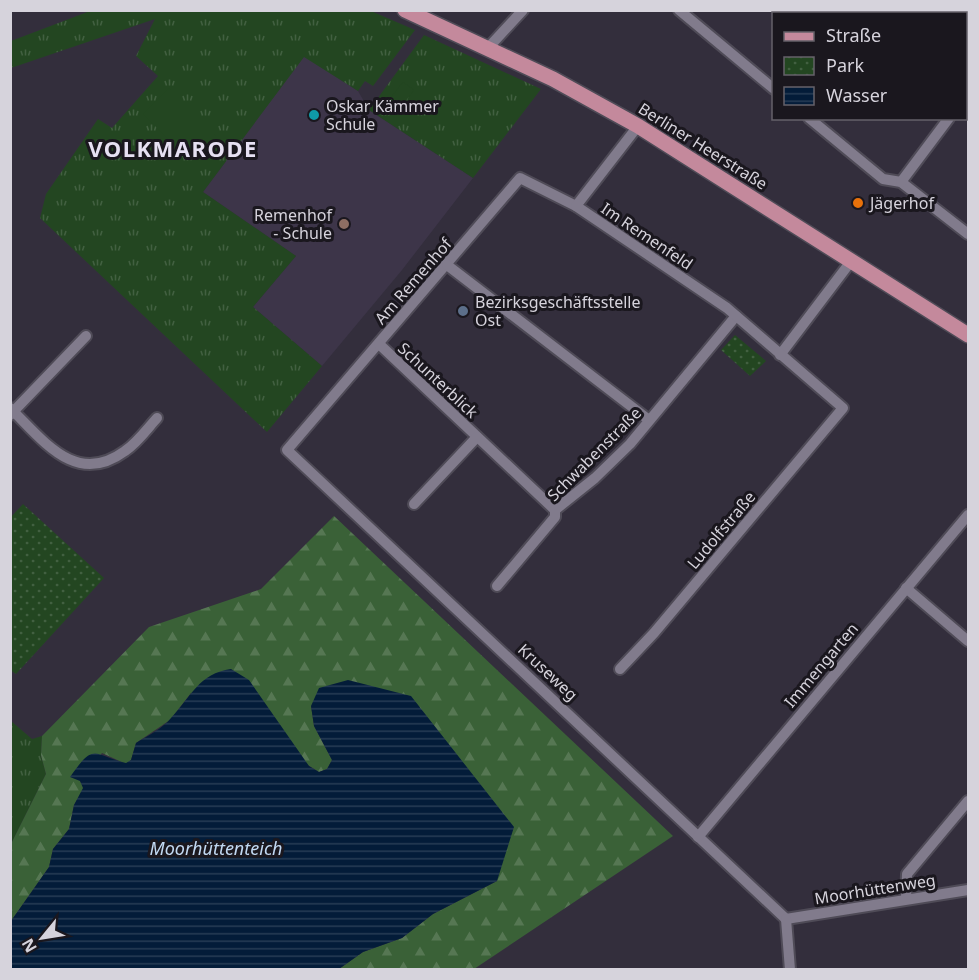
<svg xmlns="http://www.w3.org/2000/svg" width="979" height="980" viewBox="0 0 979 980" font-family="'Noto Sans',sans-serif">
<defs>
<pattern id="grass-tufts" width="24" height="20" patternUnits="userSpaceOnUse" patternTransform="scale(1.5)"><rect width="24" height="20" fill="#234621"/><path d="M3 7l-1-3M5 7V3M7 7l1-3M15 17l-1-3M17 17v-4M19 17l1-3" fill="none" stroke="#426041"/></pattern>
<pattern id="forest-firs" width="22" height="20" patternUnits="userSpaceOnUse" patternTransform="scale(1.5)"><rect width="22" height="20" fill="#3a6137"/><path d="M5 1l3.5 6h-7zM16 11l3.5 6h-7z" fill="#567753"/></pattern>
<pattern id="park-dots" width="8" height="8" patternUnits="userSpaceOnUse" patternTransform="scale(1.5)"><rect width="8" height="8" fill="#234621"/><path d="M2 2h.1M6 6h.1" fill="none" stroke="#426041" stroke-width="1.8" stroke-linecap="round"/></pattern>
<pattern id="water-rules" width="6" height="5" patternUnits="userSpaceOnUse" patternTransform="scale(1.5)"><rect width="6" height="5" fill="#031c39"/><path d="M0 2.5h6" fill="none" stroke="#273c55"/></pattern>
</defs>
<rect width="100%" height="100%" fill="#332e3c"/>
<g fill="#3d3549">
<polygon points="811,11 927,11 925,14 814,14"/>
<polygon points="304,56 358,91 369,110 473,178 402,270 322,366 253,307 296,256 203,192"/>
</g>
<g fill="url(#grass-tufts)">
<polygon points="90,11 371,11 415,30 373,86 365,81 358,91 304,57 203,192 296,256 253,307 322,366 267,432 40,218 46,194 98,119 112,128 158,76 136,56 155,19 11,68 11,41"/>
<polygon points="424,35 541,89 473,178 369,110"/>
<polygon points="11,721 32,739 42,736 41,755 46,774 11,844"/>
</g>
<polygon fill="url(#forest-firs)" points="334,516 673,836 474,969 339,969 363,952 402,938 433,914 497,881 311,706 314,726 332,760 327,769 319,772 191,693 170,720 136,743 131,760 126,764 102,753 80,781 84,788 74,805 69,829 53,849 49,867 11,921 11,844 46,774 41,755 42,736 149,627 261,589"/>
<g fill="url(#park-dots)">
<polygon points="735,335 766,361 750,376 721,350"/>
<polygon points="23,504 104,578 16,674 10,670 10,518"/>
</g>
<g fill="#234621">
<polygon points="403,82 414,90 396,114 385,105"/>
<polygon points="169,88 216,136 190,161 143,114"/>
</g>
<path fill="url(#water-rules)" d="M231,669l18,11 60,86 10,6 8,-3 5,-9 -18,-34 -3,-20 8,-18 29,-8 63,16 103,131 -17,54 -64,33 -31,24 -39,14 -24,17h-328v-48l38,-54 4,-18 16,-20 5,-24 9,-17 -3,-7 -10,-4c25,-36 23,-22 56,-14l5,-3 5,-17c11,-7 26,-14 35,-25 20,-21 28,-45 60,-49z"/>
<g fill="none" stroke-linecap="round" stroke-linejoin="round">
<g stroke="#4f4b57" stroke-width="14">
<g id="street">
<polyline points="679,10 774,89"/>
<polyline points="488,48 523,10"/>
<polyline points="966,98 968,94"/>
<polyline points="809,118 883,179 901,182 968,234"/>
<polyline points="901,182 949,118"/>
<polyline points="576,206 520,178 287,450 786,919"/>
<polyline points="447,265 649,420"/>
<polyline points="379,344 555,510"/>
<polyline points="780,355 852,260"/>
<path d="M10,408c34,33 66,79 115,43 12,-8 22,-22 32,-33"/>
<polyline points="10,415 86,336"/>
<polyline points="414,504 477,437"/>
<polyline points="497,586 555,517 555,510 595,478 630,444 736,316"/>
<polyline points="906,588 968,641"/>
<polyline points="620,669 654,633 843,408 727,308 576,206 638,126"/>
<polyline points="698,837 968,515"/>
<polyline points="906,898 907,874 968,801"/>
<polyline points="786,919 968,890"/>
<polyline points="786,919 790,970"/>
</g>
</g>
<g stroke="#4f4b57" stroke-width="18">
<polyline id="primary" points="405,10 553,79 638,126 968,335"/>
</g>
<use href="#street" stroke="#817b8c" stroke-width="10"/>
<use href="#primary" stroke="#c4899c" stroke-width="15"/>
</g>
<circle fill="#0f9aa8" stroke="#1a171e" stroke-width="2" cx="314" cy="115" r="6"/>
<circle fill="#e8710a" stroke="#1a171e" stroke-width="2" cx="858" cy="203" r="6"/>
<circle fill="#8d6e63" stroke="#1a171e" stroke-width="2" cx="344" cy="224" r="6"/>
<circle fill="#5c6f8a" stroke="#1a171e" stroke-width="2" cx="463" cy="311" r="6"/>
<g text-anchor="middle" dominant-baseline="central" stroke-width="6" stroke-linejoin="round" paint-order="stroke">
<g font-size="16" fill="#d6d3dc" stroke="#1a171e" text-anchor="start">
<text x="326" y="106">Oskar Kämmer<tspan x="326" dy="18">Schule</tspan></text>
<text x="870" y="203">Jägerhof</text>
<text x="332" y="215" text-anchor="end">Remenhof<tspan x="332" dy="18">- Schule</tspan></text>
<text x="475" y="302">Bezirksgeschäftsstelle<tspan x="475" dy="18">Ost</tspan></text>
</g>
<g font-size="16" fill="#d6d3dc" stroke="#1a171e">
<text transform="translate(703 146) rotate(32)">Berliner Heerstraße</text>
<text transform="translate(647 236) rotate(34)">Im Remenfeld</text>
<text transform="translate(413 281) rotate(-49)">Am Remenhof</text>
<text transform="translate(438 380) rotate(43)">Schunterblick</text>
<text transform="translate(594 454) rotate(-45)">Schwabenstraße</text>
<text transform="translate(721 530) rotate(-50)">Ludolfstraße</text>
<text transform="translate(821 665) rotate(-50)">Immengarten</text>
<text transform="translate(548 672) rotate(43)">Kruseweg</text>
<text transform="translate(875 889) rotate(-9)">Moorhüttenweg</text>
</g>
<g font-size="18" font-style="italic" fill="#c2d9f3" stroke="#1a171e">
<text x="216" y="848">Moorhüttenteich</text>
</g>
<g font-size="22" font-weight="bold" letter-spacing="1.5" fill="#e6e0f2" stroke="#1a171e">
<text x="173" y="148">VOLKMARODE</text>
</g>
</g>
<rect width="979" height="980" fill="none" stroke="#d6d3dc" stroke-width="24"/>
<rect x="772" y="12" width="195" height="108" fill="#1a171e" stroke="#65626a" stroke-width="1.5"/>
<rect x="784" y="32" width="30" height="9" fill="#c4899c" stroke="#65626a" stroke-width="1.5"/>
<text x="826" y="42" font-size="18" fill="#d6d3dc">Straße</text>
<rect x="784" y="57" width="30" height="18" fill="url(#park-dots)" stroke="#65626a" stroke-width="1.5"/>
<text x="826" y="72" font-size="18" fill="#d6d3dc">Park</text>
<rect x="784" y="87" width="30" height="18" fill="url(#water-rules)" stroke="#65626a" stroke-width="1.5"/>
<text x="826" y="102" font-size="18" fill="#d6d3dc">Wasser</text>
<g transform="translate(42 938) rotate(240)" stroke="#1a171e" stroke-width="4.5" paint-order="stroke">
<path d="M0-4.5L10 22L0 15L-10 22Z" fill="#d6d3dc"/>
<text y="-9" font-size="16" font-weight="bold" text-anchor="middle" fill="#d6d3dc">N</text>
</g>
</svg>
